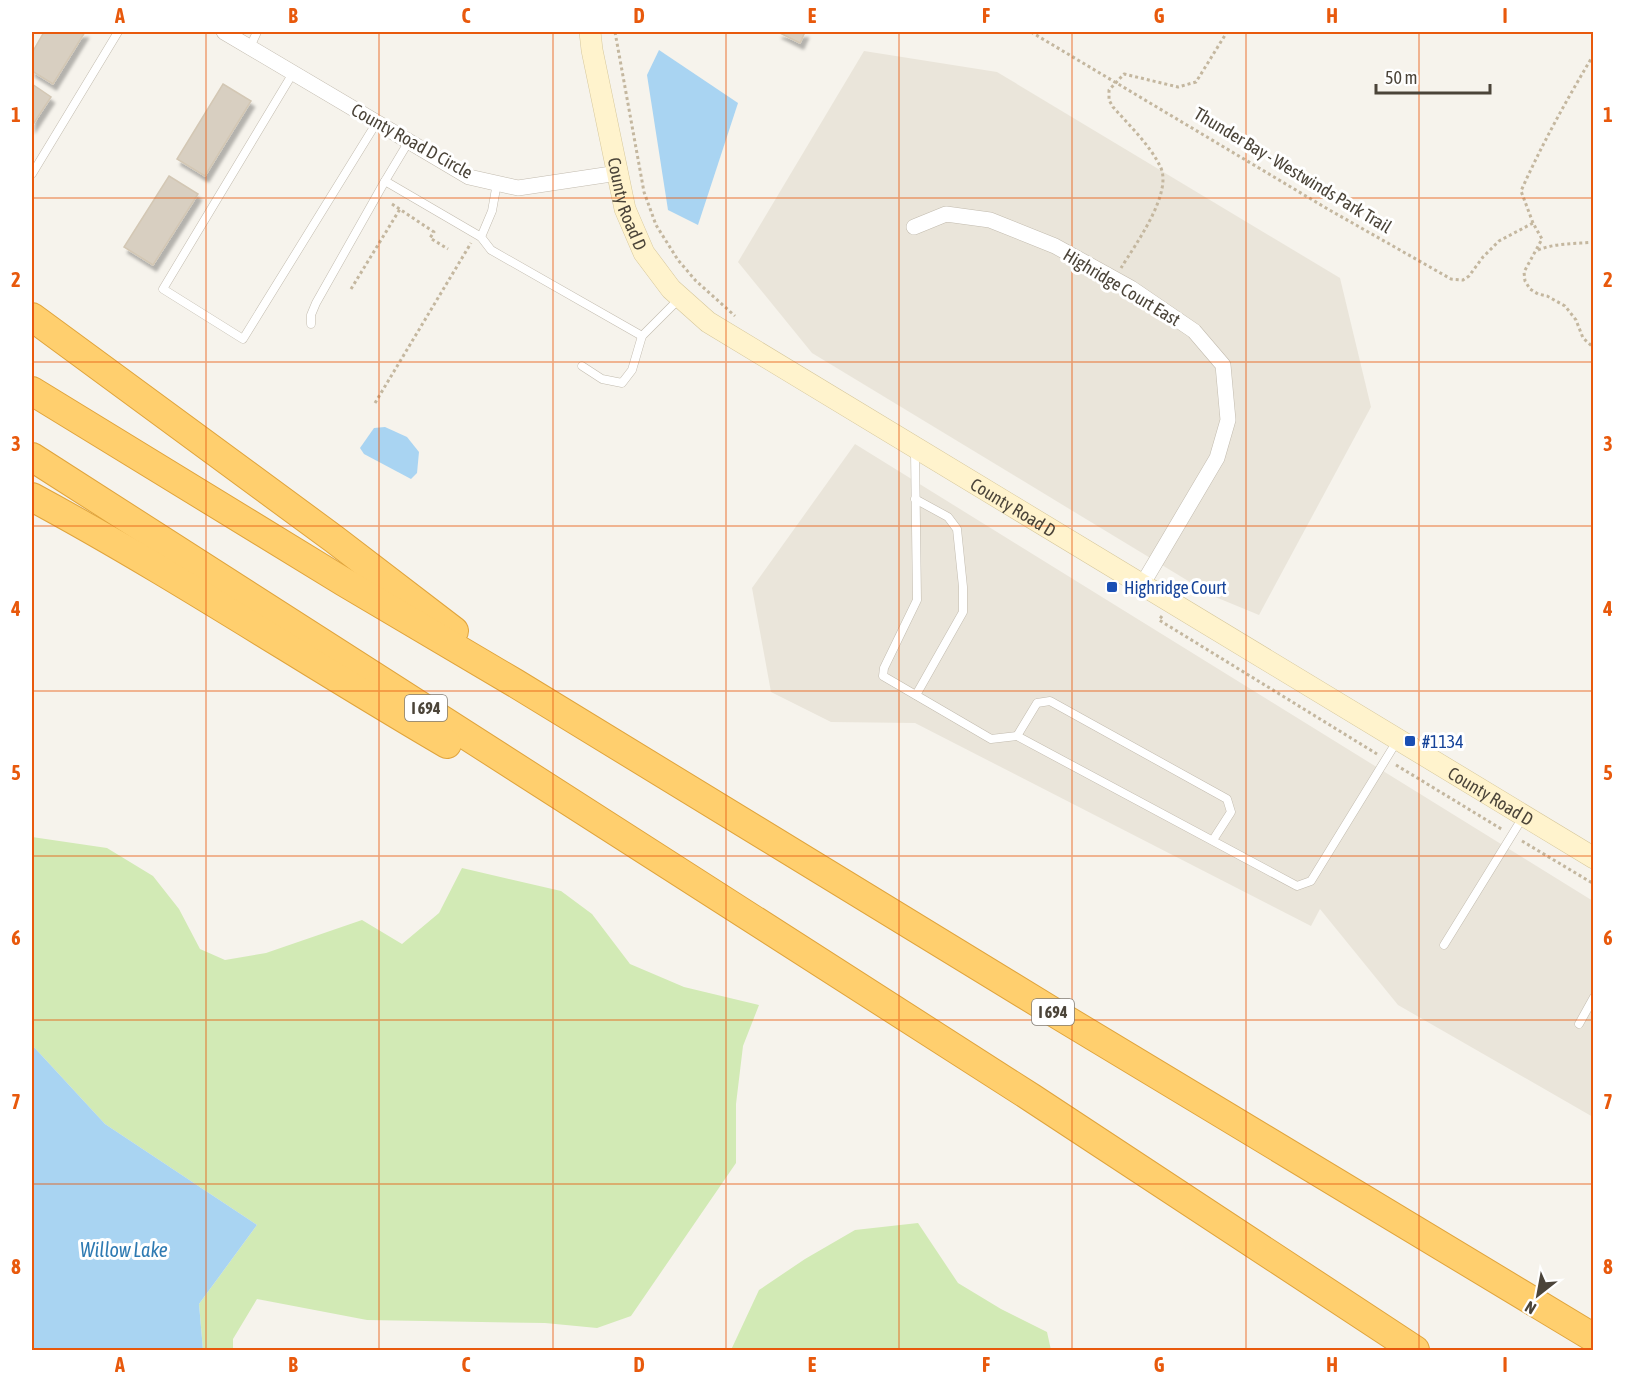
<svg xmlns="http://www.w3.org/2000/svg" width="1625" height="1382" viewBox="0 0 1625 1382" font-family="'Asap Condensed',sans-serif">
<defs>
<filter id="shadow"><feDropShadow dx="3.5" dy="6" stdDeviation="1.5" flood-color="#0004"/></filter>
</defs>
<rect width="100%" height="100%" fill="#f6f3ec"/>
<g fill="#eae5da">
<polygon points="864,51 997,72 1340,278 1371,407 1259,615 1213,596 812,353 738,262"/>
<polygon points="855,444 1593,901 1593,1117 1398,1005 1320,909 1311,926 915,723 831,722 771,692 752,588"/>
</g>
<g fill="#d2eab5">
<polygon points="32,837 107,848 153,876 179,909 200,949 225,960 266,953 362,920 402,944 439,913 462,868 561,891 592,914 630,964 684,987 759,1005 743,1046 736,1104 736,1163 631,1316 597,1328 545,1323 367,1320 257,1299 233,1339 233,1350 203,1350 199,1304 257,1225 105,1124 32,1045"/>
<polygon points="918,1223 958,1283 1001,1309 1047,1332 1051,1350 731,1350 759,1290 805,1259 855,1230"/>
</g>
<g fill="#a9d4f2">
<polygon points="659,50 738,103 698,225 668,210 647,75"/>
<polygon points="385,427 407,437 419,452 417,473 411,479 364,454 360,448 374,428"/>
<polygon points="32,1045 105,1124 257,1225 199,1304 203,1350 32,1350"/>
</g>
<g fill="#d8cfc1" stroke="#d3c7b4" stroke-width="1.5" filter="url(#shadow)">
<polygon points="44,32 85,32 53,84 32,71 32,53"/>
<polygon points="778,32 805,32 800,43"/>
<polygon points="32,84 51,97 32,126"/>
<polygon points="223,84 251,101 205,176 177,159"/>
<polygon points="169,176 198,194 153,265 124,247"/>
</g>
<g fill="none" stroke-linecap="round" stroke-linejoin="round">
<g stroke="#c2bbae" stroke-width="9">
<g id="lane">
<polyline points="250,47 257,32"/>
<polyline points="293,73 163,289 243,339 377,122"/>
<polyline points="409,141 385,181 481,237"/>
<polyline points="32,174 118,32"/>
<polyline points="497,183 492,211 481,237 491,250 642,336"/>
<polyline points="311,324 311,315 316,303 385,181"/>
<polyline points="582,366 602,379 622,383 632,370 642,336 679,299"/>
<polyline points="915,452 917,600 884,668 883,676 991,739 1017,736"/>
<polyline points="915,499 948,517 957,529 963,587 963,612 916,695"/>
<polyline points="1213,840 1231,812 1227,799 1050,701 1037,703 1017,736 1297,886 1311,881 1397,741"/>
<polyline points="1444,945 1523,817"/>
<polyline points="1579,1024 1594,997"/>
</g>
</g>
<g stroke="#c2bbae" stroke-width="16">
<g id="street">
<polyline points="224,32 469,177 518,188 618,173"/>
<polyline points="914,227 946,214 990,220 1055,246 1131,288 1194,331 1223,365 1228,420 1217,458 1142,585"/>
</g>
</g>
<g stroke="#d6c79b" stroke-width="22">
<g id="secondary">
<path id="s1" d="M590,32l2,18 33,159 19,44 27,36 37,33 886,536"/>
</g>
</g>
<g stroke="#e0a43c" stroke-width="30">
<g id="highway">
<polyline points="32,317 334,539 454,631"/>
<polyline points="32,391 344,582 515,683 1060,1016 1594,1338"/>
<polyline points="32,457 1032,1098 1415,1350"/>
<path d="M32,497c141,76 276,166 415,247"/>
</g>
</g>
<g stroke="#c4b79f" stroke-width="3" stroke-dasharray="3 3" stroke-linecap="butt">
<polyline points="615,32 644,192 656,225 678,260 696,281 735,316"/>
<polyline points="1031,32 1326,208 1451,279 1463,280 1469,276 1483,257 1499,241 1533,223 1542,239 1524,272 1525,281 1530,289 1538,294 1547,296 1565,306 1576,320 1583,338 1594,348"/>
<polyline points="392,204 434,232 430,238 448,249"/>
<path d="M1533,223l-12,-32c21,-47 46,-92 73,-137"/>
<path d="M1538,250c17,-7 37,-6 56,-8"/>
<path d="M1121,268c14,-23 53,-76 39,-102 -11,-22 -31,-41 -47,-59l-4,-7v-10l15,-16 54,13 18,-5 31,-50"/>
<polyline points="351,289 400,209"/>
<polyline points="375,403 471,243"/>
<polyline points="1162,616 1159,620 1377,754"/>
<polyline points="1396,765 1503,830"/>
<polyline points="1522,841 1594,884"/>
</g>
<use href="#lane" stroke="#fff" stroke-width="8"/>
<use href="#street" stroke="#fff" stroke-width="15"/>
<use href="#secondary" stroke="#fff3cd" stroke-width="21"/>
<use href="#highway" stroke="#ffcf6e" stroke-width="28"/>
</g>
<path fill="none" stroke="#e8590c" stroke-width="1.5" stroke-opacity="0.55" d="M206,32v1318M379,32v1318M553,32v1318M726,32v1318M899,32v1318M1072,32v1318M1246,32v1318M1419,32v1318M32,198h1562M32,362h1562M32,526h1562M32,691h1562M32,856h1562M32,1020h1562M32,1184h1562"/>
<g fill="#1a4fb4" stroke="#fff" stroke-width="2">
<rect x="1106" y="581" width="12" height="12" rx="3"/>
<rect x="1404" y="735" width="12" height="12" rx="3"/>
</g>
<g text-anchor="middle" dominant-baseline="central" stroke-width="6" stroke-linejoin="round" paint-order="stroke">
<g fill="#fff" stroke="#817c74" stroke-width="1.5">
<rect x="405" y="695" width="42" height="26" rx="4.5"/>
<rect x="1032" y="999" width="42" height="26" rx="4.5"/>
</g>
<g font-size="16" font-weight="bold" fill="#4b4439">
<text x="426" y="708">I 694</text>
<text x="1053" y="1012">I 694</text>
</g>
<g font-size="18" fill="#4b4439" stroke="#fff">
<text transform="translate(412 141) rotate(29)">County Road D Circle</text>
<text transform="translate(1293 170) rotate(31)">Thunder Bay - Westwinds Park Trail</text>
<text stroke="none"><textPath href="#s1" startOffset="176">County Road D</textPath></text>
<text transform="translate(1122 287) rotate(31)">Highridge Court East</text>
<text stroke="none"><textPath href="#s1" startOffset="680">County Road D</textPath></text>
<text stroke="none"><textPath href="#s1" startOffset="1238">County Road D</textPath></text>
</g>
<g font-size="18" fill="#164399" stroke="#fff" text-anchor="start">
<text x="1124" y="587">Highridge Court</text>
<text x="1422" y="741">#1134</text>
</g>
<g font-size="20" font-style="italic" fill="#2e7ab2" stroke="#fff">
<text x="124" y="1249">Willow Lake</text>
</g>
</g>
<rect width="1625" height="1382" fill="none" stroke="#ffffff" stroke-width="66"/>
<g transform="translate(1538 1295) rotate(211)" stroke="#ffffff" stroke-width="4.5" paint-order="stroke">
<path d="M0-4.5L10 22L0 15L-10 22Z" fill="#4b4439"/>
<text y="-9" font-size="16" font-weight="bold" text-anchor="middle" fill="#4b4439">N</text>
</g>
<path d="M1376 84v9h114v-9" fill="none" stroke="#4b4439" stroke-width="3"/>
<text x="1385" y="84" font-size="18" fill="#4b4439" stroke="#ffffff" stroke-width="4.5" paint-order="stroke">50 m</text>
<rect x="33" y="33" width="1559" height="1316" fill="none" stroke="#e8590c" stroke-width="2"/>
<g font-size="20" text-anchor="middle" font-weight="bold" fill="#e8590c">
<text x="120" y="23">A</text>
<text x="293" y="23">B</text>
<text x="466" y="23">C</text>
<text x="639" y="23">D</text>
<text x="812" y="23">E</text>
<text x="986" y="23">F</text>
<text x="1159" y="23">G</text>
<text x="1332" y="23">H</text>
<text x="1505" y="23">I</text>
<text x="16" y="122">1</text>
<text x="1608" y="122">1</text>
<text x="16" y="287">2</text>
<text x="1608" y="287">2</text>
<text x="16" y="451">3</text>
<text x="1608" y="451">3</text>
<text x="16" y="616">4</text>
<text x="1608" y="616">4</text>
<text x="16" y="780">5</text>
<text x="1608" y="780">5</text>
<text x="16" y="945">6</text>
<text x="1608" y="945">6</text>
<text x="16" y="1109">7</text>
<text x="1608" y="1109">7</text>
<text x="16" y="1274">8</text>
<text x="1608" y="1274">8</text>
<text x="120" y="1372">A</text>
<text x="293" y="1372">B</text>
<text x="466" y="1372">C</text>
<text x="639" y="1372">D</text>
<text x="812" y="1372">E</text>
<text x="986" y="1372">F</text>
<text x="1159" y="1372">G</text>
<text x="1332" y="1372">H</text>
<text x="1505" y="1372">I</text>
</g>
</svg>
